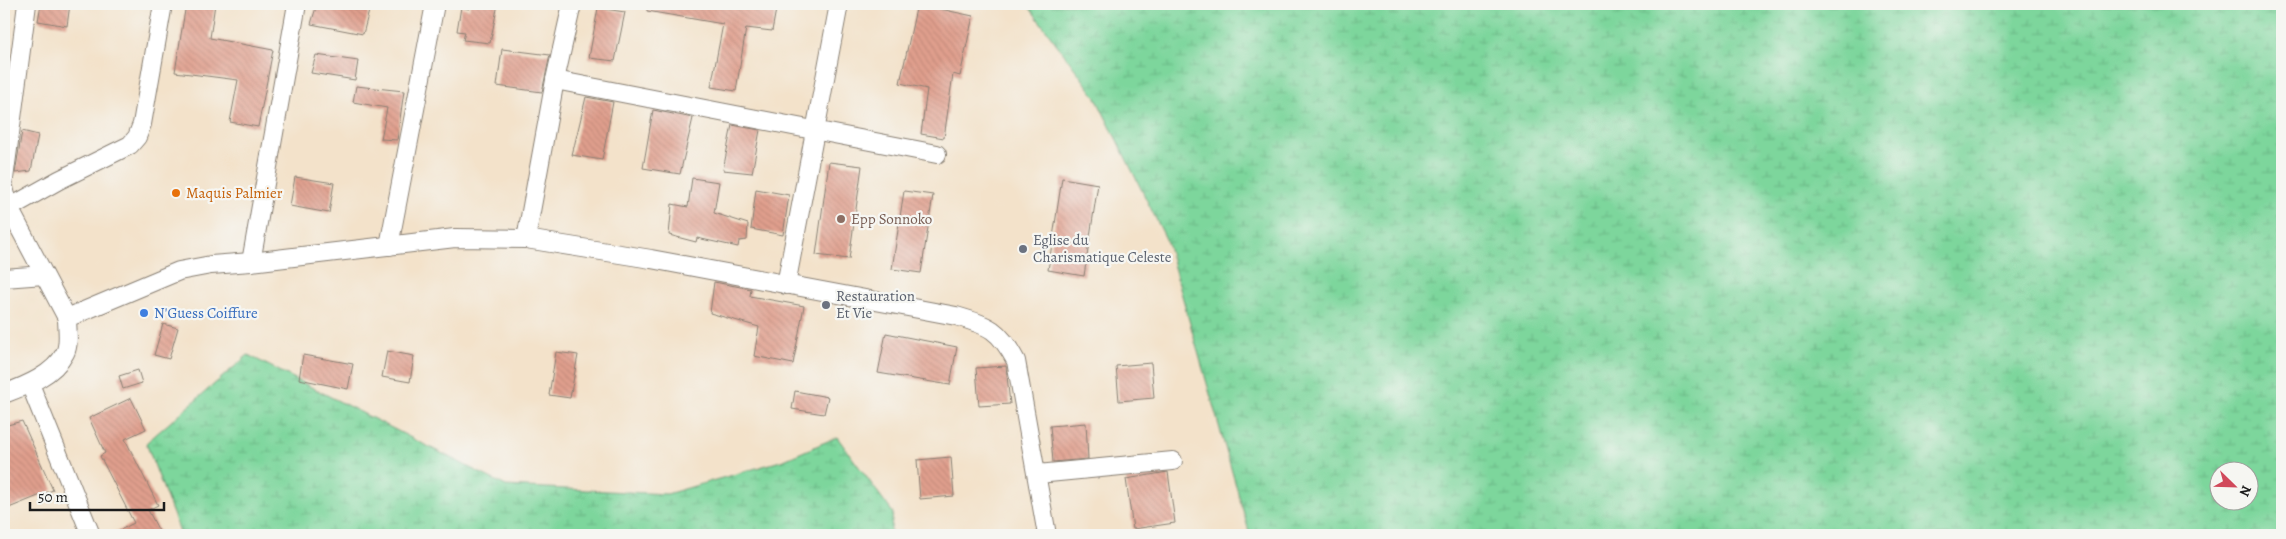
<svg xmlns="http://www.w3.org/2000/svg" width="2286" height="539" viewBox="0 0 2286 539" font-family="Alegreya,serif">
<defs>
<pattern id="wetland-marsh" width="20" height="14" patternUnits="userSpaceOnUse" patternTransform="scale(1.25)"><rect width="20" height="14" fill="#7dd69c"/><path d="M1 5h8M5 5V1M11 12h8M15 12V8" fill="none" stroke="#6bb786"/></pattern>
<pattern id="building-back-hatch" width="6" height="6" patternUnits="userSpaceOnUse" patternTransform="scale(1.25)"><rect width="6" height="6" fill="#e09f8d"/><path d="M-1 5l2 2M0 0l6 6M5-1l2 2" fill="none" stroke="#c08879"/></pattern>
</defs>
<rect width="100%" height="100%" fill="#f6f6f2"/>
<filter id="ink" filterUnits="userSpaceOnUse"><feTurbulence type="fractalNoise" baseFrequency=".02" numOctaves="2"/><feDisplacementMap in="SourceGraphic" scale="10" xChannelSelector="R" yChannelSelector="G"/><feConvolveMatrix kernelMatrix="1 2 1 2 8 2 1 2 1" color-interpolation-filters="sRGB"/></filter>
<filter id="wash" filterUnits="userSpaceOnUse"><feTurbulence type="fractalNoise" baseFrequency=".0096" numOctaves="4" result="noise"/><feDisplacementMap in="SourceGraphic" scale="20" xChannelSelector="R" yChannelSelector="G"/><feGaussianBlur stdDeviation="1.12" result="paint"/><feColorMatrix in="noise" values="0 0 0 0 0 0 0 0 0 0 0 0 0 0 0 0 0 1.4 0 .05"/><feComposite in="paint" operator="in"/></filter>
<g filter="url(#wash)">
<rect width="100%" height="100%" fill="#f3e2ca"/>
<g fill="url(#wetland-marsh)" stroke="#4c795c" fill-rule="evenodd">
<path d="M1027,4h1255v531h-1032l-84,-296 -71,-143zM2218,472h30v30h-30z"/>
<polygon points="248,355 506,486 667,494 784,460 837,437 893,513 890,535 181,535 146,443"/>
</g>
<g id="blocks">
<g fill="url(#building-back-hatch)">
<polygon points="41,4 70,4 67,26 38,21"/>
<polygon points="186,4 215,4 210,38 273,50 258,127 230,122 238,80 175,72"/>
<polygon points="317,4 369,11 363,34 311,24"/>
<polygon points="470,4 498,4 490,43 463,40 465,32 457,31 461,7 469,9"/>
<polygon points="647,4 777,4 772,31 746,28 736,91 711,87 723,24 647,11"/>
<polygon points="917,4 973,16 960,76 953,74 944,138 921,134 927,89 900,83"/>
<polygon points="598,8 625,12 615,61 589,58"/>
<polygon points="502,49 550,55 542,92 497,86"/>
<polygon points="316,55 358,61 355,80 311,73"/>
<polygon points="356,86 404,91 397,140 381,139 387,108 353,102"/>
<polygon points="586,97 613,102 602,160 572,155"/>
<polygon points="653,110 693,118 680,174 643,168"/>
<polygon points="732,125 760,130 752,173 723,170"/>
<polygon points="22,131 38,135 31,171 15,173"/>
<polygon points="829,162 862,166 849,259 816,255"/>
<polygon points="295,177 334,183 329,213 290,206"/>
<polygon points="692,178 719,182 714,213 748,224 747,240 739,241 738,247 697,238 696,242 669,235 672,204 688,207"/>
<polygon points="1062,178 1098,184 1084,276 1048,270"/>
<polygon points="756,189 789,195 783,235 751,229"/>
<polygon points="904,191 933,195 921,273 892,269"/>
<polygon points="714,282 751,289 750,296 804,306 793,364 754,356 759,327 710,313"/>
<polygon points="163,324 178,328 169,359 154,355"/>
<polygon points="886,333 957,347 950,385 878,373"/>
<polygon points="387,351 414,356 410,382 382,377"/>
<polygon points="556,352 578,355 570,398 549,395"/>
<polygon points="303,355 353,364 348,389 299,379"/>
<polygon points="1151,363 1154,398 1119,401 1116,366"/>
<polygon points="1006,366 1010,404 979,406 976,368"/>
<polygon points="138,370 142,383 123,389 119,376"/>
<polygon points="795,391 828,397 824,414 792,409"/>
<polygon points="131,398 146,429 125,439 158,505 148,510 161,535 110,535 134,523 100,456 105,453 89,418"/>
<polygon points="22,421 53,490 4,510 4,426"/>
<polygon points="1086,423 1088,459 1053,462 1050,426"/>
<polygon points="951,457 954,496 920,499 917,460"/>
<polygon points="1168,472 1175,523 1133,529 1126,479"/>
</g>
</g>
</g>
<g filter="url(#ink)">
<use href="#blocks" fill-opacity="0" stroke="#887f73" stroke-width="1"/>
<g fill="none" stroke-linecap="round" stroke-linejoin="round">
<g stroke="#887f73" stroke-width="20">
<g id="minor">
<polyline points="555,80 937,154"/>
<polyline points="4,179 27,4"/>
<polyline points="4,187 9,208 67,318"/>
<polyline points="4,208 9,208 59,180 130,145 137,137 142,124 163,4"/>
<polyline points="526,239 555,80 572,4"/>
<polyline points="389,246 435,4"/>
<polyline points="251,262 297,4"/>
<polyline points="4,278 44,275"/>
<polyline points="786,285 839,4"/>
<polyline points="30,384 91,535"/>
<path d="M4,394c21,-8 50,-19 61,-41 5,-10 2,-24 2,-35l112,-47 32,-6 40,-3 204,-24 71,1 125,20 305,57c34,10 43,13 60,45l31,174"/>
<polyline points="1038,474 1173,461"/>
</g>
</g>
<use href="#minor" stroke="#fff" stroke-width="18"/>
</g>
</g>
<circle fill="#e8710a" stroke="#f6f6f2" stroke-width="2" cx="176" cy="193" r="5"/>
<circle fill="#8d6e63" stroke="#f6f6f2" stroke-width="2" cx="841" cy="219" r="5"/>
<g fill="#6b7280" stroke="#f6f6f2" stroke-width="2">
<circle cx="1023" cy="249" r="5"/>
<circle cx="826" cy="305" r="5"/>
</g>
<circle fill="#3f7fe0" stroke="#f6f6f2" stroke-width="2" cx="144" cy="313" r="5"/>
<g text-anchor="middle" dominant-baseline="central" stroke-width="4.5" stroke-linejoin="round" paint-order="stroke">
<g font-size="15" fill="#c56008" stroke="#f6f6f2" text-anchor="start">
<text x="186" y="193">Maquis Palmier</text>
</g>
<g font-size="15" fill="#785e54" stroke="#f6f6f2" text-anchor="start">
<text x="851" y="219">Epp Sonnoko</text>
</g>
<g font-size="15" fill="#5b616d" stroke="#f6f6f2" text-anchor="start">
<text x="1033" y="240">Eglise du<tspan x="1033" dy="17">Charismatique Celeste</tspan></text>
<text x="836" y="296">Restauration<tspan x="836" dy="17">Et Vie</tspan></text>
</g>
<g font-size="15" fill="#366cbe" stroke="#f6f6f2" text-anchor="start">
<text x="154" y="313">N'Guess Coiffure</text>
</g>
</g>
<rect width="2286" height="539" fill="none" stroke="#f6f6f2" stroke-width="20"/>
<g transform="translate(2234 486) rotate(113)"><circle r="24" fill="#f6f6f2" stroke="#9f9f9c"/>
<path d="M0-4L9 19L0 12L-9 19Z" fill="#d1495b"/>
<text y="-8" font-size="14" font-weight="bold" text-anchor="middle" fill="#1c1c1c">N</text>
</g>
<path d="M30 502v8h134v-8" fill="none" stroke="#1c1c1c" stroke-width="2.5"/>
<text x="38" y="502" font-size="15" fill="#1c1c1c" stroke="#f6f6f2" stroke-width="4" paint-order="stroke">50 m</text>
</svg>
